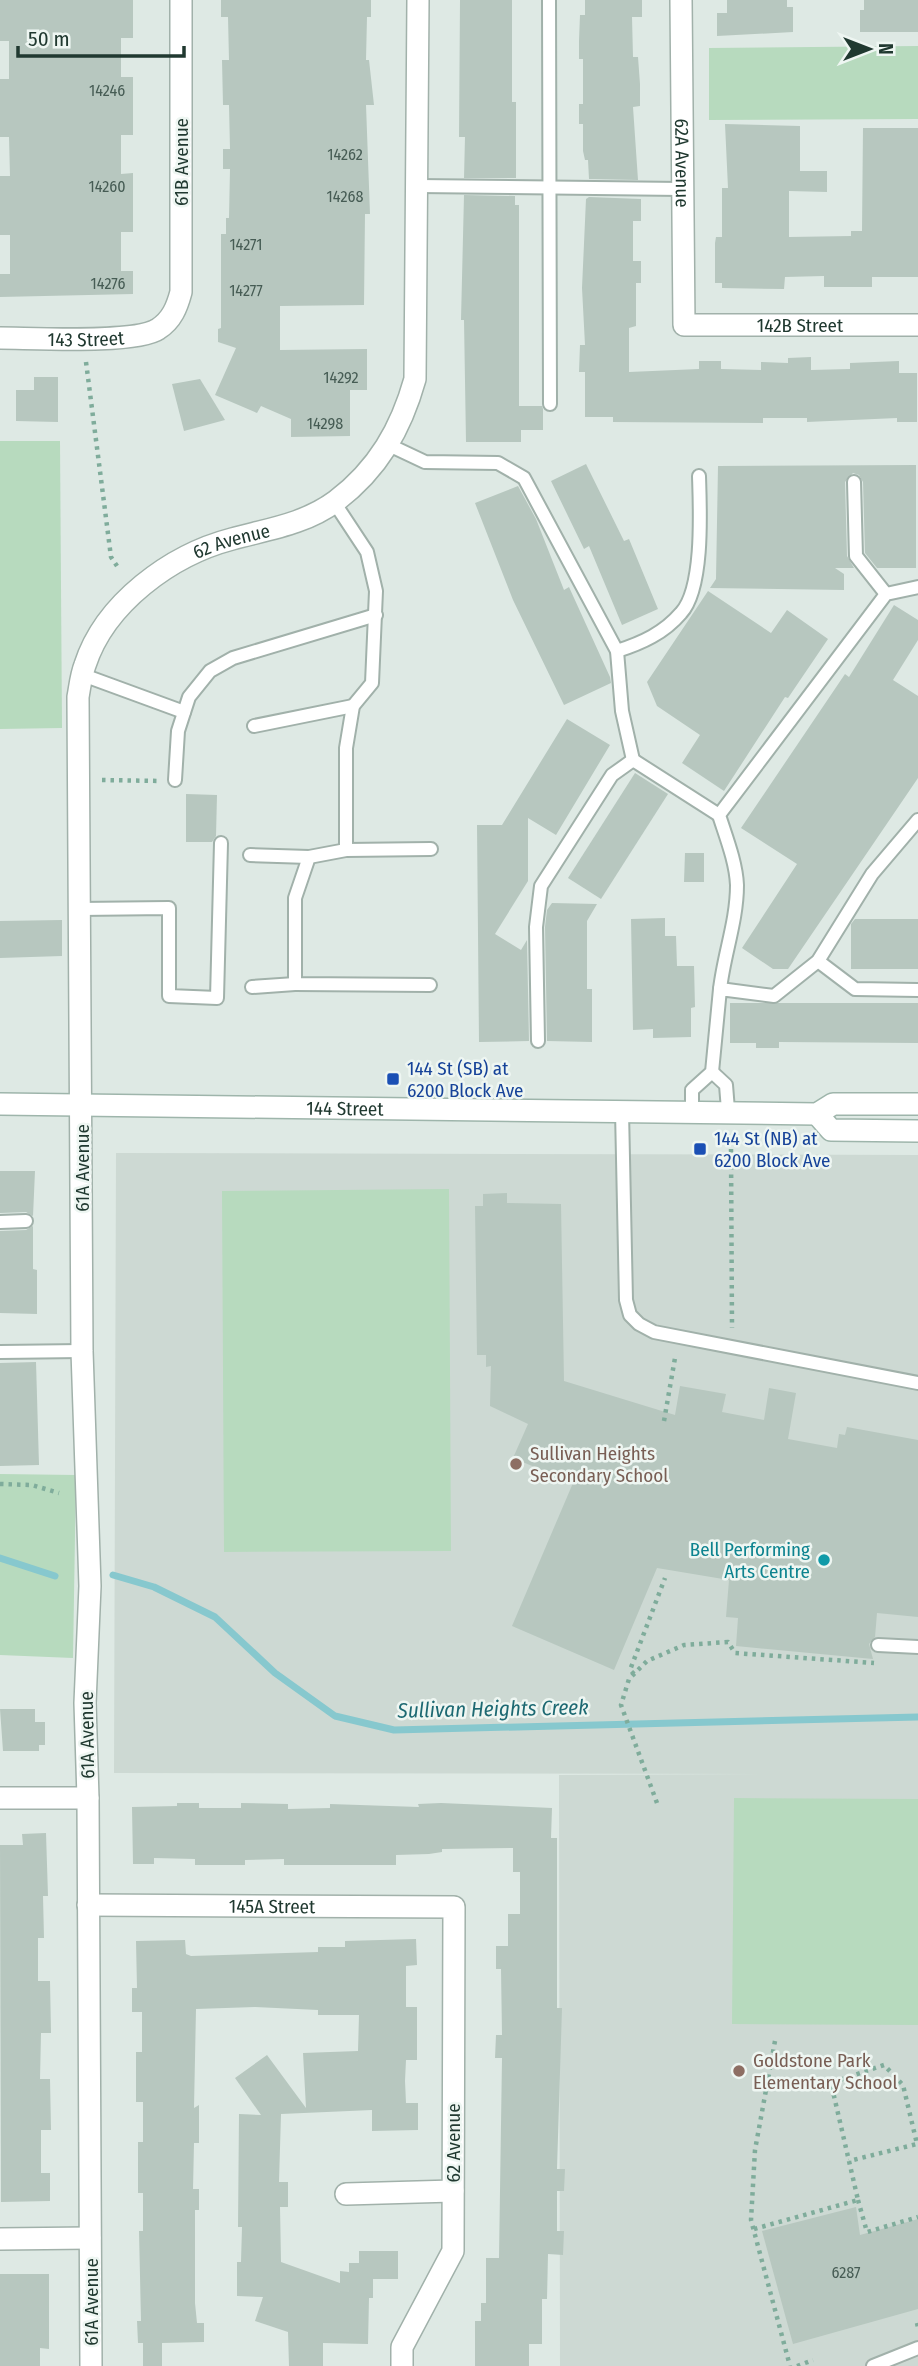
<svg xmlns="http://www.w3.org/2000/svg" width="918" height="2366" viewBox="0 0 918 2366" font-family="'Fira Sans Condensed',sans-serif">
<rect width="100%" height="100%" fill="#dee9e4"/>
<polygon fill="#cdd9d3" points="116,1153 918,1155 918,2366 560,2366 559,1775 763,1774 114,1773"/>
<g fill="#b7dabe">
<polygon points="918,46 918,119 709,120 709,48"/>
<polygon points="0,441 60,441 62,728 0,729"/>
<polygon points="449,1189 451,1551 224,1552 222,1191"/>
<polygon points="0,1474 76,1475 73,1658 0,1655"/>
<polygon points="734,1798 918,1799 918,2025 732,2024"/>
</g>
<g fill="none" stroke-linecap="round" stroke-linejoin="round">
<g stroke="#87c8ce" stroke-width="7">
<polyline points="0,1558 55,1576"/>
<polyline points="113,1575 154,1587 215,1617 275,1673 335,1716 394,1730 918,1717"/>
</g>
</g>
<g fill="#b7c7bf">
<polygon points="0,0 133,0 133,38 121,38 121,77 133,77 133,135 121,135 121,174 133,173 133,232 121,232 121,271 133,271 133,294 0,297 0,274 10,274 10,235 0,235 0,176 10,176 9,137 0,137 0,79 9,79 9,41 0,41"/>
<polygon points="221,0 371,0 371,17 367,17 366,60 369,60 374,105 366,105 370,214 365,214 364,305 280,306 280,350 367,349 367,390 350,390 350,436 291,437 291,419 261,406 257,413 215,395 236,348 218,342 218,329 221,328 221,234 226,234 226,218 229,218 230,169 223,169 223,149 230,149 229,105 223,105 222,60 229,60 228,17 221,17"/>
<polygon points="460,0 512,0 512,102 516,102 516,178 464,178 465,137 459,137"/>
<polygon points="585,0 642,0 642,17 632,17 633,57 638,57 640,84 640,106 633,107 638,180 589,179 588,160 585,160 583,151 583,124 579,124 579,104 583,104 583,59 579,59 579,41 580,15 585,15"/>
<polygon points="727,0 787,0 787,7 793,7 793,32 717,36 717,13 727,13"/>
<polygon points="864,0 918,0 918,32 860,32 860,10 864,10"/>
<polygon points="725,124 800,126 800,171 827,171 827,192 789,191 789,237 851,236 851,231 862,231 863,128 918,128 918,277 872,277 872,287 824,287 824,276 785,277 784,289 722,288 722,283 715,283 715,243 716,237 722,237 722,188 728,188"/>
<polygon points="464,195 515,196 515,205 519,205 519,406 542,406 543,409 543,430 521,430 521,442 466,442 464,320 461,320"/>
<polygon points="589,197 641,199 641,221 633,221 633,261 641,261 641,283 636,283 636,326 629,328 629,372 699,369 699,361 721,361 721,369 761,370 761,362 788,363 788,358 811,357 811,370 850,369 850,363 899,361 899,373 917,373 917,422 897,422 897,418 807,422 807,418 763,418 763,423 613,422 613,417 585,417 585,372 579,372 580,345 585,345 582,288 586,199"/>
<polygon points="34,377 58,377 58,422 16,421 16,390 34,390"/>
<polygon points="200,379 225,420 184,431 172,384"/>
<polygon points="586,464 624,541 629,539 658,609 622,625 589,546 584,549 551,481"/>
<polygon points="916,465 916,568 877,568 865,553 863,482 859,475 853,473 845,482 847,556 854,568 835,568 844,574 844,590 710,588 716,579 718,466"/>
<polygon points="518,486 536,519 564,590 569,587 610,677 611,683 564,705 513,600 475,503"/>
<polygon points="708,591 771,633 787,610 828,639 788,698 785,697 724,791 682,763 700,735 657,706 647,682"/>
<polygon points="894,605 918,620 918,640 893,680 918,696 918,778 788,969 773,969 742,948 797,864 741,828 845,674 849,677"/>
<polygon points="567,719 610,745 556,835 528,818 528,881 495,934 521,950 527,940 529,1041 479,1042 477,825 502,825"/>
<polygon points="635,773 668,794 601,899 568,878"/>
<polygon points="186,794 217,795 216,836 212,842 186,842"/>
<polygon points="685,853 704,853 704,882 684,882"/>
<polygon points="552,903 597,904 587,921 587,989 592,989 592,1042 547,1041 545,927 547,910"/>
<polygon points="665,918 665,936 676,936 677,966 694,966 695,1007 691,1008 691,1037 653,1038 653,1029 633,1030 631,919"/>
<polygon points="855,919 918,919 918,969 851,969 851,924"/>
<polygon points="62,920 62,956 0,958 0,921"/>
<polygon points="730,1003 918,1003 918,1043 779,1042 779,1048 756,1048 756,1043 730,1043"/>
<polygon points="0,1171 35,1171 33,1216 26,1212 0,1213"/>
<polygon points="507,1193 507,1203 561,1204 564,1381 675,1415 680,1386 726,1394 722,1412 764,1420 769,1388 796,1393 788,1439 837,1448 839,1434 845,1435 847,1427 918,1440 918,1617 877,1613 875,1637 869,1644 873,1659 736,1646 738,1618 726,1617 729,1580 657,1568 614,1670 512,1626 573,1483 513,1458 528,1424 490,1406 491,1366 486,1367 486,1355 477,1355 475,1206 483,1206 483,1194"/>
<polygon points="33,1226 33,1269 37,1270 37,1314 0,1313 0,1231 26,1230"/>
<polygon points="36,1362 39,1465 0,1466 0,1363"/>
<polygon points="0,1709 35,1709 35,1722 45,1722 45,1745 39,1745 39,1751 3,1751"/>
<polygon points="177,1803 199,1803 199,1808 241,1808 241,1803 288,1804 288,1809 330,1808 330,1804 419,1807 418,1804 441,1803 552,1808 551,1838 557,1838 557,2008 562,2008 557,2169 565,2169 564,2191 557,2191 557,2231 564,2231 563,2255 548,2254 547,2299 542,2299 542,2344 529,2344 529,2366 475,2366 475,2321 481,2321 481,2303 486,2303 486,2258 499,2258 502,2058 495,2058 496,2035 502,2035 501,1969 496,1969 496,1946 508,1946 508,1914 520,1914 520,1872 513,1872 513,1848 442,1849 442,1852 429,1854 396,1855 396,1865 284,1865 284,1859 245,1860 245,1865 195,1865 195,1859 154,1858 154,1864 133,1864 132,1807 177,1806"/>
<polygon points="46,1833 48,1896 43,1896 44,1938 38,1938 38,1981 50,1981 51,2033 41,2033 40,2079 50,2079 51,2130 41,2130 41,2173 50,2173 50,2201 1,2202 0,1845 23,1845 22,1834"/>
<polygon points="416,1939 417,1965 406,1966 406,2007 417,2007 417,2060 406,2060 405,2081 406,2103 418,2103 418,2130 372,2131 372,2110 281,2114 279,2182 288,2182 288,2207 280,2207 281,2262 340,2283 340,2271 349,2272 349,2263 359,2263 359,2251 398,2251 398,2279 373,2279 373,2298 369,2298 368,2344 323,2343 323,2366 289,2366 288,2332 255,2321 263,2297 237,2296 237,2262 241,2262 242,2227 238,2227 239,2114 261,2115 235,2078 267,2055 306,2108 303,2053 358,2051 359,2015 318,2015 318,2010 255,2007 196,2009 194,2108 199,2105 199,2143 194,2143 193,2189 199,2189 199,2210 195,2210 195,2303 197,2323 204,2323 204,2342 162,2343 162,2366 143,2366 143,2343 138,2343 137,2321 141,2321 139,2231 143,2231 143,2193 138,2193 138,2142 143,2142 143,2102 136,2102 136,2052 142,2052 142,2012 132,2012 132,1988 137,1988 136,1941 185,1940 186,1954 191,1956 318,1952 318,1947 345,1947 345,1941"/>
<polygon points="856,2207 860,2235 918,2219 918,2309 793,2344 762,2231"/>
<polygon points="0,2274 49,2274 49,2349 40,2348 40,2366 0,2366"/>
</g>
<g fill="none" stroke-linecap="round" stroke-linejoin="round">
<g stroke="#a1b1aa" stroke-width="16">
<g id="service">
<polyline points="549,0 550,404"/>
<polyline points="418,186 682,189"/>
<polyline points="389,445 425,462 498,463 524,478 617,651 622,711 633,760"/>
<polyline points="854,482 856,556 886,594"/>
<polyline points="334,502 367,552 376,591 372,683 353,706 346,748 346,850 309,857 295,898 295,984 430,985"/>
<path d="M617,651c25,-8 47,-18 64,-38 23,-25 19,-104 18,-137"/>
<polyline points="83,675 184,712"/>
<polyline points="254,726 353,706"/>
<polyline points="175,780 178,731 189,697 210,671 233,658 376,615"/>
<polyline points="346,850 431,849"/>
<polyline points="250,855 309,857"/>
<polyline points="79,909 169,908 169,996 217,998 221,843"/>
<polyline points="818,961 855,989 918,990"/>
<polyline points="252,987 295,984"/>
<path d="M720,989c4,-35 17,-68 17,-104 -1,-23 -11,-48 -18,-70l167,-221 32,-7"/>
<polyline points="538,1041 536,927 541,886 612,775 633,760 719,815"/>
<polyline points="712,1072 726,1085 728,1110"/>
<polyline points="692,1110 692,1090 712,1072 720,989 774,996 818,961 872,874 918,820"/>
<polyline points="622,1111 626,1300 630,1315 639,1324 654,1332 918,1383"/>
<polyline points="0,1222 26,1221"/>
<polyline points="0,1352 82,1351"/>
<polyline points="878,1645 918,1647"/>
<polyline points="873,2366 918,2348"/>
</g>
</g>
<g stroke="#a1b1aa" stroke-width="24">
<g id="minor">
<path id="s1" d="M681,0l3,325h234"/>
<path id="s2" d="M0,338c32,0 136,6 158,-9 14,-9 19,-22 23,-37v-292"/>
<polyline points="0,1798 88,1798"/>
<path id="s3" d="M88,1905l366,2 -1,344 -51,96v19"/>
<polyline points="346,2194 453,2191"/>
<polyline points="0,2239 90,2238"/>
<path id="s4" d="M91,2366l-3,-568 -3,-95 5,-117 -8,-235 -4,-654c2,-11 3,-22 7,-32 20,-62 86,-110 147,-126 37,-10 73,-15 104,-38 42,-32 65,-72 79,-122l3,-379"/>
</g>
</g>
<g stroke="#9eb5ab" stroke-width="24">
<g id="secondary">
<path id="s5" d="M0,1104l817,10 16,-10h85"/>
<polyline points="817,1114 831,1130 918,1131"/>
</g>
</g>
<g stroke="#7fac9b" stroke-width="4.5" stroke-dasharray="3.5 5" stroke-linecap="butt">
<polyline points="86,362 111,557 119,569"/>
<polyline points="102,780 161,781"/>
<polyline points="731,1149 732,1328"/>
<polyline points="664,1421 675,1358"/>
<polyline points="0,1484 32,1485 59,1493"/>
<polyline points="634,1674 630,1670 665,1578"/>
<polyline points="657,1803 621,1705 629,1679 647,1661 684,1645 728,1642 735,1653 874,1663"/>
<polyline points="775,2041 755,2150 751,2220 790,2366"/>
<polyline points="858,2200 867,2232 918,2217"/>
<polyline points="754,2229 858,2200 831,2083 884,2065 903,2085 917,2144 849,2161"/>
<polyline points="917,2323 918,2328"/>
<polyline points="797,2366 813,2360"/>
</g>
<use href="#service" stroke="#fff" stroke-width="12"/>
<use href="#minor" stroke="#fff" stroke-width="21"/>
<use href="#secondary" stroke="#fff" stroke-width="21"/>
</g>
<g fill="#1a4fb4" stroke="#eef6f2" stroke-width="2.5">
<rect x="386" y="1072" width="14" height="14" rx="3.5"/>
<rect x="693" y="1142" width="14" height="14" rx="3.5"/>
</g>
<g fill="#8d6e63" stroke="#eef6f2" stroke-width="2.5">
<circle cx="516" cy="1464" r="7"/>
<circle cx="739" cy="2071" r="7"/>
</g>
<circle fill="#0f9aa8" stroke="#eef6f2" stroke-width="2.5" cx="824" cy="1560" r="7"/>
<g text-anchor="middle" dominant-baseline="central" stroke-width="5" stroke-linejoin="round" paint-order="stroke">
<g font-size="16" fill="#465c54">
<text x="107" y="90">14246</text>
<text x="345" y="154">14262</text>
<text x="107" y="186">14260</text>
<text x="345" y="196">14268</text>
<text x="246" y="244">14271</text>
<text x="108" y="283">14276</text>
<text x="246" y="290">14277</text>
<text x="341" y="377">14292</text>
<text x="325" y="423">14298</text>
<text x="846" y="2272">6287</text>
</g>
<g font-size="19" fill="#203930" stroke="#eef6f2">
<text transform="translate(181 162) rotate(-90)">61B Avenue</text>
<text stroke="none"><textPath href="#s1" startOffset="163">62A Avenue</textPath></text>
<text stroke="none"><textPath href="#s1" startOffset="441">142B Street</textPath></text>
<text stroke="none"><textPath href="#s2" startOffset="86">143 Street</textPath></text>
<text stroke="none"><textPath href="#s4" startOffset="1902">62 Avenue</textPath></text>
<text stroke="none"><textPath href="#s5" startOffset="345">144 Street</textPath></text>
<text transform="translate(82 1168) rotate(-90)">61A Avenue</text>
<text transform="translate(87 1735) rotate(-91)">61A Avenue</text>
<text stroke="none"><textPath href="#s3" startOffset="184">145A Street</textPath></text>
<text transform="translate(453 2143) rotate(-90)">62 Avenue</text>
<text transform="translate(91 2302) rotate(-90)">61A Avenue</text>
</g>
<g font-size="19" fill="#164399" stroke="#eef6f2" text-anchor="start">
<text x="407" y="1068">144 St (SB) at<tspan x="407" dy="22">6200 Block Ave</tspan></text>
<text x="714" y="1138">144 St (NB) at<tspan x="714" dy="22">6200 Block Ave</tspan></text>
</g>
<g font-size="19" fill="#785e54" stroke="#eef6f2" text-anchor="start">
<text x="530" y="1453">Sullivan Heights<tspan x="530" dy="22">Secondary School</tspan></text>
<text x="753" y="2060">Goldstone Park<tspan x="753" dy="22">Elementary School</tspan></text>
</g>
<g font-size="19" fill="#0d838f" stroke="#eef6f2" text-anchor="end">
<text x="810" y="1549">Bell Performing<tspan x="810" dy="22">Arts Centre</tspan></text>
</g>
<g font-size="21" font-style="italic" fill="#1d6972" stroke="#eef6f2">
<text transform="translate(493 1709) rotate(-1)">Sullivan Heights Creek</text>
</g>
</g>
<g transform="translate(869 49) rotate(90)" stroke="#eef6f2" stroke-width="5" paint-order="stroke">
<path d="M0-5L12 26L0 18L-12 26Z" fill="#203930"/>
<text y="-10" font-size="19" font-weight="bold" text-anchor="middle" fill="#203930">N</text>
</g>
<path d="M18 46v10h166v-10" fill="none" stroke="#203930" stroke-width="3.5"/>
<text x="28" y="46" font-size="21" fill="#203930" stroke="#eef6f2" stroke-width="5" paint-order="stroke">50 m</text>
</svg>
